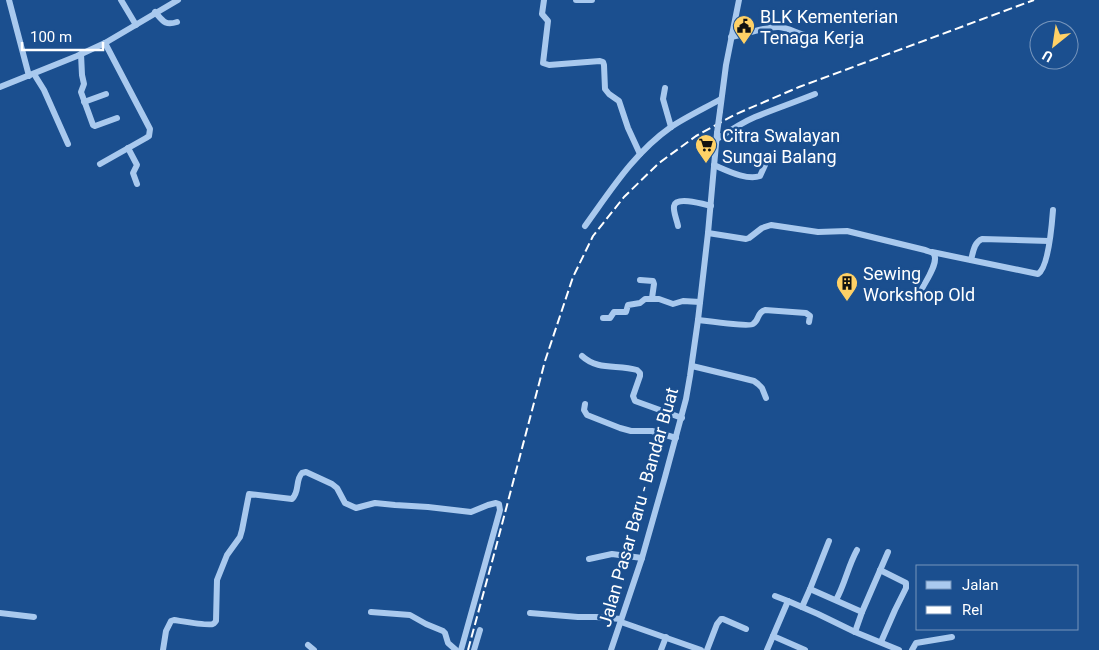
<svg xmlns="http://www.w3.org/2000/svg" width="1099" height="650" viewBox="0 0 1099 650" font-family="Roboto,sans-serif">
<rect width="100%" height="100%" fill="#1b4f8f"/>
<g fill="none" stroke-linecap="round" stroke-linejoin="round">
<g stroke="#a9c9ee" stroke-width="6">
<polyline points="9,0 29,76"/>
<polyline points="121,0 136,25"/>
<polyline points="544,0 542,14 548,21 543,63 549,65 600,61 603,62 604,65 605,89 609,94 619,101 628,128 640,154"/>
<polyline points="576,0 592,0"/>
<path d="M155,12c8,9 10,14 22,10"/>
<path d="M731,37c15,-2 34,-11 48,-10 11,1 20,8 31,9"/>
<polyline points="81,54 82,75 84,84 81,92 93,125 95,126 117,118"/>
<polyline points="34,74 44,90 68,144"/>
<polyline points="0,87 77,56 105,43 178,0"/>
<polyline points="665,88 663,99 671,127"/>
<polyline points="84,102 106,94"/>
<polyline points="720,111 726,65 739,0"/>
<path d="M717,139c12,-8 24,-16 38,-22 20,-8 40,-15 60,-23"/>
<polyline points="128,148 137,165 133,173 137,184"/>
<polyline points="100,164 146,138 149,136 150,129 105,43"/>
<path d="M714,165c12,5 33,16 46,11l5,-11"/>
<path d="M585,226c26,-36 49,-73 86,-99 15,-10 34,-19 50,-28"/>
<path d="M678,226c-1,-6 -5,-14 -4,-20 2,-10 29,-2 37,0"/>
<path d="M708,233l38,6 3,-1 13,-10 9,-3 47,7 29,-1 78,19c2,1 6,2 8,3 8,8 -9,30 -12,38"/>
<path d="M932,252l106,22c11,-7 14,-51 15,-64"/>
<path d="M971,260c2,-7 3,-18 11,-21l67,2"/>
<polyline points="640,280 653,281 654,284 652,298"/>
<polyline points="603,318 610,318 614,312 626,312 628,305 640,303 645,299 659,299 673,304 683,301 700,302"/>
<path d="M698,320c9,1 52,7 55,4 7,-4 3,-11 12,-14l41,3 4,3 -1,6"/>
<path d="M582,356c16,15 36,8 55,14l3,3v3l-7,20 2,5 47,17"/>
<polyline points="692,366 742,378 754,381 758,384 762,388 766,398"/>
<polyline points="585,404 584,410 587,415 620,428 631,431 652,431 676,438"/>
<polyline points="829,541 810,589 862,612 855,632"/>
<polyline points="589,559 612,554 642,558"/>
<polyline points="880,570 906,583 906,588 895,610 881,642"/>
<path d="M836,600c9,-16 12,-34 21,-50"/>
<polyline points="788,601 818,614 855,632 899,650"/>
<polyline points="802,607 810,589"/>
<polyline points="371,612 410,615 426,624 443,631 445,633 448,643 456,650"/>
<polyline points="862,612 888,552"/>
<polyline points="0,613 34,617"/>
<polyline points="530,613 578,617 596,617 621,619"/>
<polyline points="621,622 701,650"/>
<polyline points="773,636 805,650"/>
<polyline points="308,645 314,650"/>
<path d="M163,650l3,-19 5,-10 3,-1c7,1 34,6 39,4 1,0 2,-2 3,-3l1,-41 10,-25 13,-18 2,-7 7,-36 43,5c8,-7 3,-19 10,-26l4,-1 26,12 5,4 8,15 11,5 19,-5 20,2 33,2 43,5 17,-7 8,-2 3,1 1,6 -39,140"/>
<polyline points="474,650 480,630"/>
<polyline points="611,650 642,558 665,477 686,399 690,376 698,320 708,233 717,133"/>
<polyline points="661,650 666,637"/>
<polyline points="707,650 717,624 721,619 723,619 746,629"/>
<polyline points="767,650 788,601 775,596"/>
<polyline points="912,650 916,643 952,637"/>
</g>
<polyline stroke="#fff" stroke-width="2" stroke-dasharray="9 4" stroke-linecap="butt" points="468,650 496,547 545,361 573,277 593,236 624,197 659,163 696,136 734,115 799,87 1034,0"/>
<polyline stroke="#a9c9ee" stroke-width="6" points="717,133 720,111"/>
</g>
<defs>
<g id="civic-pin" transform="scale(1.125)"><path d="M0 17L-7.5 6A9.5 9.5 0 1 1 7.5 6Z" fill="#ffd166" stroke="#1b4f8f"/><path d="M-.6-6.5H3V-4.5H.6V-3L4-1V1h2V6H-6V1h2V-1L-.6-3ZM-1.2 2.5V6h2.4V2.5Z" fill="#111"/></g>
<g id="supermarket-pin" transform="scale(1.125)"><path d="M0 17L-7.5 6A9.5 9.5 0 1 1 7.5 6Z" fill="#ffd166" stroke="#1b4f8f"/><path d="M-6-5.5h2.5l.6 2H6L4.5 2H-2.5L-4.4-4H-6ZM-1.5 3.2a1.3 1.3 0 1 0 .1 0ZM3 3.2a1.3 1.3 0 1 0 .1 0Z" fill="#111"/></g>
<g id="building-pin" transform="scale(1.125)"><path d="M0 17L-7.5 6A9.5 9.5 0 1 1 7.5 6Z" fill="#ffd166" stroke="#1b4f8f"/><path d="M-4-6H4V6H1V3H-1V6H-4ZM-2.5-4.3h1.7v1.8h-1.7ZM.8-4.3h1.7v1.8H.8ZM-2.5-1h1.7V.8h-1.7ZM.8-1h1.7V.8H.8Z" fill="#111"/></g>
</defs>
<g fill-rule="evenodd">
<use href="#civic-pin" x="744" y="26"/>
<use href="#supermarket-pin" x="706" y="145"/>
<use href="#building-pin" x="847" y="283"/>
</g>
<g text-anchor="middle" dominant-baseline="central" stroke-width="5" stroke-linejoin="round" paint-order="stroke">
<g font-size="18" fill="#fff" stroke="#1b4f8f" text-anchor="start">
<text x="760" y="16">BLK Kementerian<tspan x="760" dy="21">Tenaga Kerja</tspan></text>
<text x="722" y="135">Citra Swalayan<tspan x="722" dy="21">Sungai Balang</tspan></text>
<text x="863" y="273">Sewing<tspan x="863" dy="21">Workshop Old</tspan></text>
</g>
<g font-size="18" fill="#fff" stroke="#1b4f8f">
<text transform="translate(638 507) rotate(-74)">Jalan Pasar Baru - Bandar Buat</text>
</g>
</g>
<rect x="916" y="565" width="162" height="65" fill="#1b4f8f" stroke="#7695bc"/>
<rect x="926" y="581" width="25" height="8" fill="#a9c9ee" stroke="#7695bc"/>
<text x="962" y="590" font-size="15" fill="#ffffff">Jalan</text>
<rect x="926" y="606" width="25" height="8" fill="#ffffff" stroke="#7695bc"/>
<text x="962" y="615" font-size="15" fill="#ffffff">Rel</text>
<g transform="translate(1054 45) rotate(210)"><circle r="24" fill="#1b4f8f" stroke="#7695bc"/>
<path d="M0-4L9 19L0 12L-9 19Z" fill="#ffd166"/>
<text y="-8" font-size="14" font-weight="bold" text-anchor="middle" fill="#ffffff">U</text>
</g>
<path d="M22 42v8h81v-8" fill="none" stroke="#ffffff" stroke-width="2.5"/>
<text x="30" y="42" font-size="15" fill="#ffffff" stroke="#1b4f8f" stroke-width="4" paint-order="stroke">100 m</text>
</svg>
